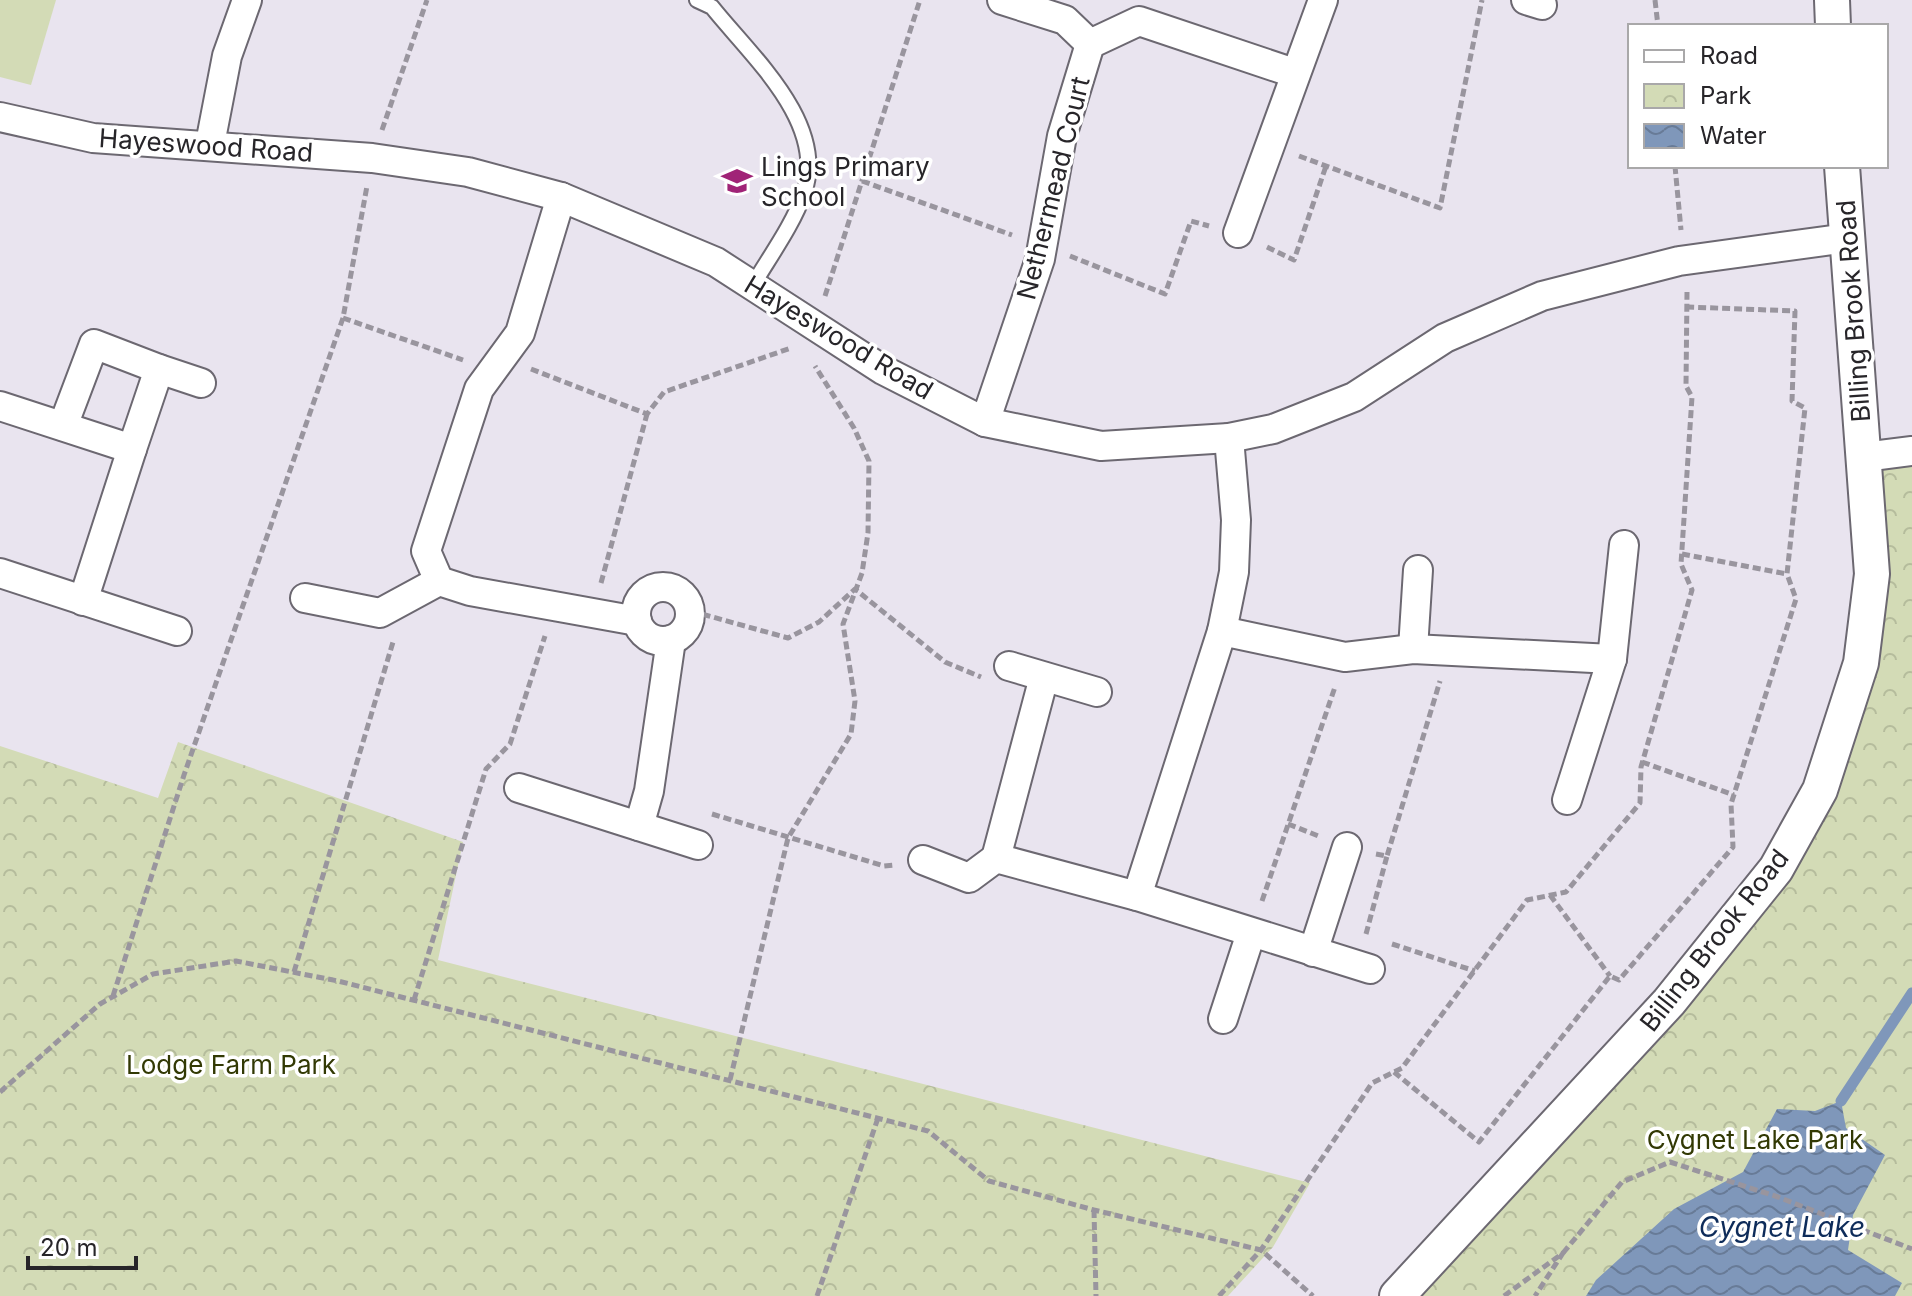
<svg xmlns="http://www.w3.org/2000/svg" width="1912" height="1296" viewBox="0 0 1912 1296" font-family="Inter,sans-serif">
<defs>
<pattern id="park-crowns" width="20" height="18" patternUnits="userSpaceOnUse" patternTransform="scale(2)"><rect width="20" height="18" fill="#d3dbb6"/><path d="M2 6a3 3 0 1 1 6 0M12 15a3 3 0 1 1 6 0" fill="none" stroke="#b5bc9c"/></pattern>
<pattern id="water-waves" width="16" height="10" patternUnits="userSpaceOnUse" patternTransform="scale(2)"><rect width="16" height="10" fill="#7f97ba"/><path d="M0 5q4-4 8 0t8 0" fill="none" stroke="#687b97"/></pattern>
</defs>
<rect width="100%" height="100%" fill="#e9e4ef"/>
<polygon fill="#d3dbb6" points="0,0 56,0 31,85 0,77"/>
<g fill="url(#park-crowns)">
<polygon points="1912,451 1912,1296 1397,1296 1776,869 1861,663 1864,457"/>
<polygon points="178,742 463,842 438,960 1310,1183 1273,1247 1228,1296 0,1296 0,746 158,798"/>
</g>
<polygon fill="url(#water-waves)" points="1841,1101 1846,1128 1885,1155 1853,1215 1848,1250 1902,1283 1895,1296 1586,1296 1596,1280 1674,1209 1743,1172 1777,1109 1815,1111"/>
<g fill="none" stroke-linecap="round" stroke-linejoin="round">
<polyline stroke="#7f97ba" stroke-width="11" points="1841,1101 1912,993"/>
<g stroke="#6c6871" stroke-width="18">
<path id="service" d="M697,0l15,7c39,49 116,116 92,186 -11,32 -34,63 -51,92"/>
</g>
<g stroke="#6c6871" stroke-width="32">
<g id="minor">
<polyline points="1002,0 1065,20 1090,44"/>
<polyline points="1526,0 1542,5"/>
<polyline points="0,117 93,138 372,158 468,172 561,197 716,262 883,370 985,422 1101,446 1229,438 1273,429 1354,397 1445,338 1542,296 1679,261 1847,238"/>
<polyline points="210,144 227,56 247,0"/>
<polyline points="561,197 520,333 479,389 426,551 439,581 470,591 637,621"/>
<polyline points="1238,233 1323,0"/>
<polyline points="159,369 201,383"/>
<polyline points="0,406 132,449 83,601"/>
<polyline points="985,422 1040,259 1062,136 1090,44 1139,21 1294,73"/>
<polyline points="63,426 94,344 159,369 132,449"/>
<polyline points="1864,457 1912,451"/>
<polyline points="0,573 177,631"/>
<circle cx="663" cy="614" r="27"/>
<polyline points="305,598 380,613 439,581"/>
<polyline points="1222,631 1345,657 1413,649 1612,659"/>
<polyline points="1413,649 1418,570"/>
<polyline points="1009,666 1097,692"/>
<polyline points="519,788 698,845"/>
<polyline points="1567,800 1612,659 1624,545"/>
<polyline points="639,826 649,791 671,640"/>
<polyline points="996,858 1044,677"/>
<polyline points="923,860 969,878 996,858 1137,896 1370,969"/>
<polyline points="1137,896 1222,631 1234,572 1236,520 1229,438"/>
<polyline points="1313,952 1347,847"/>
<polyline points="1223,1019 1251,933"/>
</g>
</g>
<g stroke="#6c6871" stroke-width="38">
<g id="tertiary">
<polyline points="1832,0 1833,26"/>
<polyline points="1397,1296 1669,1002 1776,869 1820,790 1861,663 1872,574 1842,166"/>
</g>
</g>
<g stroke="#99959e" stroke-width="5" stroke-dasharray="8 4" stroke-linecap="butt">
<polyline points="1655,0 1658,26"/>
<polyline points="382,130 427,0"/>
<polyline points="1299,156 1440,208 1482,0"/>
<polyline points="1675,166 1681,230"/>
<polyline points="862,181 1012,235"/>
<polyline points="1267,247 1294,260 1326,166"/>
<polyline points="1070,256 1165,294 1191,221 1209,226"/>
<polyline points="825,296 920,0"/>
<polyline points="343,318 463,360"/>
<polyline points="531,369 647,414 664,392 791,348"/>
<polyline points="1682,554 1787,574"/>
<polyline points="601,583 647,414"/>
<polyline points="691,611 788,638 819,622 855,589 945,662 981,677"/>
<polyline points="1642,762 1734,795"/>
<polyline points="712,814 884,866 894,865"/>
<polyline points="1288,824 1321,837"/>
<polyline points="1376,854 1387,856 1440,681"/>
<polyline points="1550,895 1610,976"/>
<polyline points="1262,901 1335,687"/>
<polyline points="1366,934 1387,856"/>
<polyline points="1392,944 1475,971"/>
<polyline points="294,972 393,642"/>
<polyline points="113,996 184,775 343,318 367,186"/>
<polyline points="414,1000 486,769 510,744 545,636"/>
<polyline points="1394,1072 1479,1142 1610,976 1619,980 1733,847 1731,804 1796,599 1787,574 1805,408 1792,401 1795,311 1688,307"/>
<polyline points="730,1080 788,838 851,734 855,701 843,624 862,573 868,533 869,461 854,428 815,366"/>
<polyline points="0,1092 100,1004 153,974 236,961 338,981 928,1131 989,1181 1094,1210 1261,1250 1313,1296"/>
<polyline points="1094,1210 1096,1296"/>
<polyline points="1563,1253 1622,1182 1670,1162 1778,1197 1912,1249"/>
<polyline points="817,1296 878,1118"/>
<polyline points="1219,1296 1261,1250 1372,1083 1402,1068 1527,900 1566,892 1640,803 1641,767 1692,590 1681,564 1692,397 1686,386 1687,292"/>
<polyline points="1504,1296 1563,1253 1535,1296"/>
</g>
<use href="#service" stroke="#fff" stroke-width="14"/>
<use href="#minor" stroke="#fff" stroke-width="28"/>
<use href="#tertiary" stroke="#fff" stroke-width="34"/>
</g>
<defs>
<g id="school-bare" transform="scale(2.4)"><path d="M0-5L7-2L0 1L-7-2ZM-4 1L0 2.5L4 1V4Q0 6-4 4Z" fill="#a02377" stroke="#fff" stroke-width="2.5" paint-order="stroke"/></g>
</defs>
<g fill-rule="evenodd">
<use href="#school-bare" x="737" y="181"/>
</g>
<g text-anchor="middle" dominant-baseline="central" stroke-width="7" stroke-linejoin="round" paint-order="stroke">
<g font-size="26" fill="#272529" stroke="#fff">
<text transform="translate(206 145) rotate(4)">Hayeswood Road</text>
<text transform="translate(1053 188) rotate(-76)">Nethermead Court</text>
<text transform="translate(1853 311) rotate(-94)">Billing Brook Road</text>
<text transform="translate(839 337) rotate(31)">Hayeswood Road</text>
<text transform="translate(1714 940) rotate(-52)">Billing Brook Road</text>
</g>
<g font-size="26" fill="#272529" stroke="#fff" text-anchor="start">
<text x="761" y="166">Lings Primary<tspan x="761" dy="30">School</tspan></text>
</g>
<g font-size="26" fill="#323904" stroke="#fff">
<text x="231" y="1064">Lodge Farm Park</text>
<text x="1755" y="1139">Cygnet Lake Park</text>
</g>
<g font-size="28" font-style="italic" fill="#0e2c5a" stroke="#fff">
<text x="1782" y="1227">Cygnet Lake</text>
</g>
</g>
<rect x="1628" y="24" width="260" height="144" fill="#ffffff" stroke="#a9a8a9" stroke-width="2"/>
<rect x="1644" y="50" width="40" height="12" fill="#ffffff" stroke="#a9a8a9" stroke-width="2"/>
<text x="1700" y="64" font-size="24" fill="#272529">Road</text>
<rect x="1644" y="84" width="40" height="24" fill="url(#park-crowns)" stroke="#a9a8a9" stroke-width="2"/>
<text x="1700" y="104" font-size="24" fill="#272529">Park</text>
<rect x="1644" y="124" width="40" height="24" fill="url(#water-waves)" stroke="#a9a8a9" stroke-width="2"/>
<text x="1700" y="144" font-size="24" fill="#272529">Water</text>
<path d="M28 1256v12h108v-12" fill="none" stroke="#272529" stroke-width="4"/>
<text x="40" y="1256" font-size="24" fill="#272529" stroke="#ffffff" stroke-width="6" paint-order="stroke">20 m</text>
</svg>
